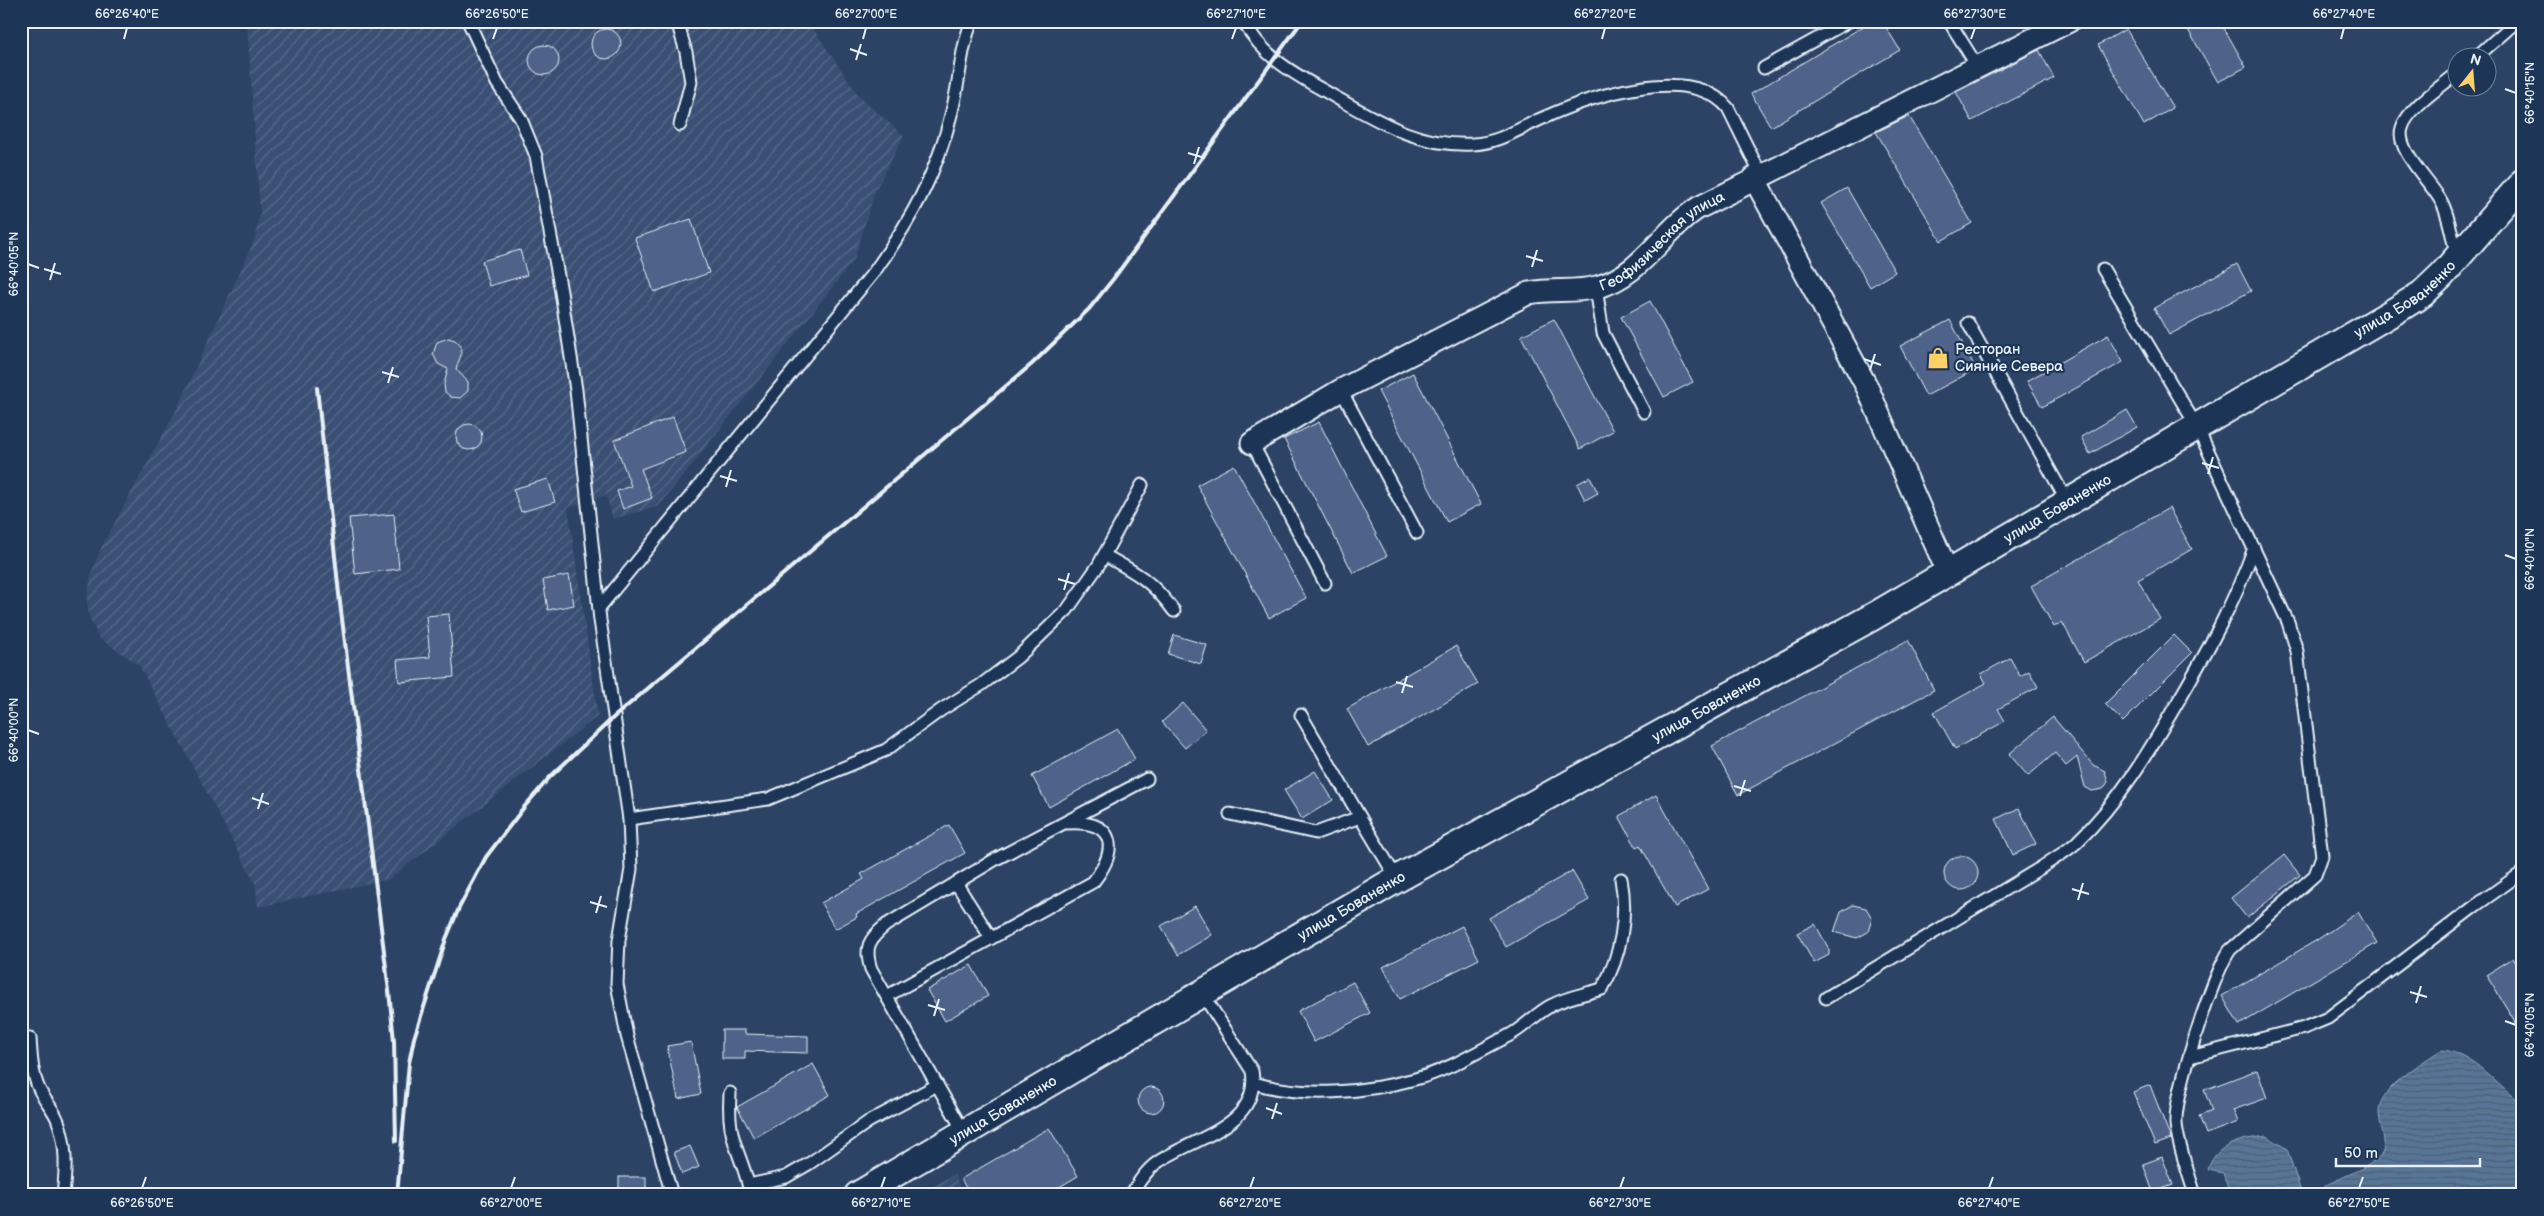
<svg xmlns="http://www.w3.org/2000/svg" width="2544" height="1216" viewBox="0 0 2544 1216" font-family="'Balsamiq Sans',sans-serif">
<defs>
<pattern id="industrial-furrows" width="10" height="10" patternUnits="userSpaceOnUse" patternTransform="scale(1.25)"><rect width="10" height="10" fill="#3a5074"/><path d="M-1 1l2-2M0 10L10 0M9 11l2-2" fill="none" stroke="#566a89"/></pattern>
<pattern id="water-rules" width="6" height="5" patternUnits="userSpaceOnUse" patternTransform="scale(1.25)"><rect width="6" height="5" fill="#567597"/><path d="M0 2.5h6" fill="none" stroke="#4e5e70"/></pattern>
</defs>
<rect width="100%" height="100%" fill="#2c4366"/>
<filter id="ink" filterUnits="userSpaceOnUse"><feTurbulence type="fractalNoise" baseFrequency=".02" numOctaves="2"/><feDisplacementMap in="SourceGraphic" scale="10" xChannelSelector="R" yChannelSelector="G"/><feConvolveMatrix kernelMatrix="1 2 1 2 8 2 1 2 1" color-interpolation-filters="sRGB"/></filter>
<g filter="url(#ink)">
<g fill="url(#industrial-furrows)">
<polygon points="247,21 808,21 859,96 904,136 875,191 854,260 659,506 613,519 606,495 568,508 598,716 389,879 258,907 255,883 139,665 99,638 89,617 87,597 92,571 102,546 177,409 254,241 260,213"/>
<polygon points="954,1174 964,1195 918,1195"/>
</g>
<g fill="url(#water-rules)" stroke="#90a7be">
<path d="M2441,1050c34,2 54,36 82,54v91h-196l-3,-9c12,-6 46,-20 55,-28 12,-13 -1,-33 0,-48 1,-22 45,-49 62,-60z"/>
<path d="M2267,1136l20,13 15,46h-72l-7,-22 -15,-3c7,-27 35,-31 59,-34z"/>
</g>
<g fill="#4f648a" stroke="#e8f1f8">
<polygon points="1872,21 1882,21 1900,50 1771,127 1751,94"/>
<polygon points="2183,21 2220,21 2246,67 2218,82"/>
<circle cx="606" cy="44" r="15"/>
<polygon points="2126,29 2173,108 2144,125 2098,45"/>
<circle cx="544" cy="60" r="15"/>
<polygon points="2039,50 2054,78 1972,121 1956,92"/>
<polygon points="1909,116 1972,223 1941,241 1876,132"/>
<polygon points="1847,188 1895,272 1870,287 1821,203"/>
<polygon points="691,219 709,273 654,292 635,238"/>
<polygon points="520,250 527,275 489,286 482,261"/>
<polygon points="2237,264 2251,291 2169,335 2154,308"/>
<polygon points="1650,301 1693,382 1664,397 1621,317"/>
<polygon points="1554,319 1613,431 1580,449 1521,336"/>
<polygon points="1950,320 1976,369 1926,396 1900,346"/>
<polygon points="2108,335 2123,362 2042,407 2027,381"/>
<polygon points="448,338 455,340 461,346 461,355 456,369 468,382 468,391 460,398 451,397 445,392 444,384 448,369 438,364 433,354 437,342"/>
<polygon points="1413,373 1481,504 1447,522 1378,391"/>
<polygon points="2127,410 2137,427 2090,454 2081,437"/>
<polygon points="673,417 686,452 641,469 652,498 623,509 617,491 631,486 614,440"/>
<polygon points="1319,422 1387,556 1353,573 1284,439"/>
<circle cx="469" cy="437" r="13"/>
<polygon points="1234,465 1306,598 1269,618 1197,485"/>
<polygon points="1590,477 1598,493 1585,500 1577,484"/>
<polygon points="548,479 555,502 521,512 513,489"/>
<polygon points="2169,508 2192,549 2138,580 2160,619 2084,662 2062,622 2054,627 2031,586"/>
<polygon points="394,514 399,569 355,574 349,518"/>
<polygon points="569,575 574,605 548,610 543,580"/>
<polygon points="449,614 454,677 399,682 397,660 430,657 426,616"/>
<polygon points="1174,635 1207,645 1201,664 1168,654"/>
<polygon points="2174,635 2192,653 2123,722 2105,704"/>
<polygon points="1908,640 1934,690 1738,795 1712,746"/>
<polygon points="1456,646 1478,684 1368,747 1347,709"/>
<polygon points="2010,658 2020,676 2029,671 2038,687 1998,709 2005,721 1955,749 1934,712 1986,683 1981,674"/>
<polygon points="1183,703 1206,730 1185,748 1162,722"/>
<polygon points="2053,717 2093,765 2105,771 2108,782 2103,789 2092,791 2085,787 2077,757 2066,766 2055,753 2028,776 2009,754"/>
<polygon points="1118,729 1135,759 1049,807 1032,776"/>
<polygon points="1315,771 1333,800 1302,819 1284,790"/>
<polygon points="1656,795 1708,889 1675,907 1640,845 1636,847 1619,816"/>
<polygon points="2019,808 2036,844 2013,855 1996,819"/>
<polygon points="949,825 965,853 856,914 857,917 835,929 821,903 864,879 861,874"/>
<polygon points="2284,855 2300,875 2247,918 2231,898"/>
<circle cx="1961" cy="873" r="17"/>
<polygon points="1572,871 1589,900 1506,947 1489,918"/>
<polygon points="1853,905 1866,908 1872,918 1868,932 1857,938 1834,932 1841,912"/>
<polygon points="1195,906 1212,935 1178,955 1161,926"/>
<polygon points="2358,912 2377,943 2239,1025 2222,996 2317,940"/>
<polygon points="1815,924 1829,949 1829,955 1814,963 1797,933"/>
<polygon points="1462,926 1479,959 1400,999 1383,967"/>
<polygon points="2513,958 2523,974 2523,1034 2486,975"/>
<polygon points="971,965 988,996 945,1021 927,990"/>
<polygon points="1353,982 1370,1013 1314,1042 1298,1011"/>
<polygon points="722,1030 745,1030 745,1034 808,1036 808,1053 745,1051 745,1059 722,1059"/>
<polygon points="691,1042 701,1094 678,1099 667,1046"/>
<polygon points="813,1064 830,1095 754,1138 737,1107"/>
<polygon points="2257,1070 2267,1098 2233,1110 2238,1122 2206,1134 2199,1116 2212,1111 2204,1090"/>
<polygon points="2150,1085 2171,1139 2155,1145 2133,1092"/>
<circle cx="1151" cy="1100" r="13"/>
<polygon points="1049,1128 1078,1176 1046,1195 970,1195 961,1179"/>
<polygon points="690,1146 699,1167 682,1174 674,1152"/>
<polygon points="2162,1157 2173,1185 2153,1192 2143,1164"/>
<rect x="619" y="1177" width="27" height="18"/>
</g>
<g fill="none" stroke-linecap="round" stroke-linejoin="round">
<g stroke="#e8f1f8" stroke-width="15">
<g id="service">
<polyline points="468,21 497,83 521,119 536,156 561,292 576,390 600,620 629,819 631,869 619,940 617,984 627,1036 672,1195"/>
<polyline points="677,21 686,52 691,82 680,125"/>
<path d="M1243,21c23,40 54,54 92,76 45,25 84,50 138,47 26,-1 47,-16 70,-26 46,-21 146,-56 185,-10l33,67"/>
<polyline points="1949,21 1977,66"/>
<polyline points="2475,58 2517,21"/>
<polyline points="1764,68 1849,21"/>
<path d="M2456,74c-14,12 -49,35 -54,54 -7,22 29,54 39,73 9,16 11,38 16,56"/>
<path d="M2103,269l94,158 91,195 9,29 25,205 -7,19 -85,75c-18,26 -56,144 -54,174 2,22 13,50 19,71"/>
<polyline points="1596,288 1603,333 1644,412"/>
<polyline points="1968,323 2068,503"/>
<polyline points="1341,390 1417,533"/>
<polyline points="1252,443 1325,583"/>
<path d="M1104,555c33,18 48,26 70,56"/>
<path d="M599,608l275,-336c37,-52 63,-98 78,-161 8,-30 8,-61 20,-90"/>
<polyline points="1301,715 1360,817"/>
<polyline points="1230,814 1316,833 1360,817 1397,879"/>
<polyline points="629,819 768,799 886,750 941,710 981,685 1018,657 1067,610 1098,566 1142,485"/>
<polyline points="956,883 991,938"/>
<path d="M887,996l206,-114c26,-33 23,-62 -26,-59"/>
<path d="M1826,998l216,-131c11,-8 24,-15 34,-24 44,-42 74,-93 104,-145 29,-50 54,-95 74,-150"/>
<path d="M30,1038c1,18 2,37 10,53 6,11 14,19 18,30 9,24 8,49 5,74"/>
<polyline points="2190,1057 2304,1028 2328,1018 2475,906 2523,872"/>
<path d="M1254,1083c50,15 110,10 161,-4 32,-8 64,-28 93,-43 16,-8 28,-23 44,-31 15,-8 33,-11 50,-16 19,-33 26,-73 19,-110"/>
<path d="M730,1093c-1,16 -1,30 3,44 5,20 15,37 17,58"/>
<path d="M965,1134l-94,-165c-7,-22 -2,-30 15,-44l110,-66 151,-80"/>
<polyline points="749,1185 786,1177 810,1163 868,1122 937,1085"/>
<path d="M1131,1195c7,-12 15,-25 27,-33 35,-24 103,-36 94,-91l-50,-78"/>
</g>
</g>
<g stroke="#e8f1f8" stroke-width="25">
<g id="minor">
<polyline points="1754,178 1867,387 1948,573"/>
<path id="s1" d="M1252,443l89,-53 188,-97c22,-5 46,0 68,-6 44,-11 65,-56 101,-79l371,-187"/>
</g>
</g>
<g stroke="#e8f1f8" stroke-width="30">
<g id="tertiary">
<path id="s2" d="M858,1195l539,-316 477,-263 524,-307 24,-15 20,-19 81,-93"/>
</g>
</g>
<use href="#service" stroke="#1d3557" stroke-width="11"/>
<use href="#minor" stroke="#1d3557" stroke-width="21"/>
<use href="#tertiary" stroke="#1d3557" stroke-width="26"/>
<g stroke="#e8f1f8" stroke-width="4">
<polyline points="317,388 340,603 389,991 394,1041 396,1141"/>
<polyline points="397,1195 409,1063 414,1038 446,939 459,908 486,857 525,806 550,777 614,717 1032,364 1089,309 1114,278 1302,21"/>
</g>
</g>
</g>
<path fill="none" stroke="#e8f1f8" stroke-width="2" d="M124,39l3,-11M493,39l4,-11M863,39l3,-11M1232,39l4,-11M1602,39l3,-11M1971,39l4,-11M2341,39l3,-11M850,49l17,6M856,60l5,-16M2505,89l11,4M1188,153l17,5M1194,164l5,-17M1526,256l17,5M28,264l11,4M1532,267l5,-17M44,269l17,5M50,280l5,-17M1864,359l17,6M1870,370l5,-16M382,372l17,5M388,383l5,-16M2202,463l17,5M2208,474l5,-17M720,476l17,5M726,487l5,-17M2505,555l11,4M1058,579l17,5M1064,590l5,-17M1396,682l17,5M1402,693l5,-17M28,730l11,4M1734,786l17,5M1740,796l5,-16M252,798l17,6M258,809l5,-16M2072,889l17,5M2078,900l5,-17M590,902l17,5M596,913l5,-17M2410,992l17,5M2416,1003l5,-17M928,1005l17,5M934,1016l5,-17M2505,1021l11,4M1266,1108l16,6M1272,1119l5,-16M142,1188l4,-11M511,1188l4,-11M881,1188l4,-11M1250,1188l4,-11M1620,1188l4,-11M1989,1188l4,-11M2359,1188l4,-11"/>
<defs>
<g id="shop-bare" transform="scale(1.725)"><path d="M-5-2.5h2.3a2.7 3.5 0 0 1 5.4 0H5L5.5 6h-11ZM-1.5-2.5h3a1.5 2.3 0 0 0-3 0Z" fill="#ffd166" stroke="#1d3557" stroke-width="2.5" paint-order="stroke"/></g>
</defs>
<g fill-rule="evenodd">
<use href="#shop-bare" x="1938" y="358"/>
</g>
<g text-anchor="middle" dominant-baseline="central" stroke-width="4.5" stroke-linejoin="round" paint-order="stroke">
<g font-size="15" fill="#e8f1f8" stroke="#1d3557">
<text stroke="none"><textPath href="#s1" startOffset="464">Геофизическая улица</textPath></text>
<text stroke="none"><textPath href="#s2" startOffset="1788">улица Бованенко</textPath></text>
<text stroke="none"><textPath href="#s2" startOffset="1382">улица Бованенко</textPath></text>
<text stroke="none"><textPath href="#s2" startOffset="978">улица Бованенко</textPath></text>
<text stroke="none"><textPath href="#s2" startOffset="572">улица Бованенко</textPath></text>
<text stroke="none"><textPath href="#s2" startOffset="168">улица Бованенко</textPath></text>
</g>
<g font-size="15" fill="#e8f1f8" stroke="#1d3557" text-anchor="start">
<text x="1955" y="349">Ресторан<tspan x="1955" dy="17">Сияние Севера</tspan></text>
</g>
</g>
<rect width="2544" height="1216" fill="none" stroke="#1d3557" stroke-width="55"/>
<g transform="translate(2472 72) rotate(17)"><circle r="24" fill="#1d3557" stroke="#6e8097"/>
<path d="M0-4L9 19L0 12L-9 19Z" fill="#ffd166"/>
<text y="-8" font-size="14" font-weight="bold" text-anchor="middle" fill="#e8f1f8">N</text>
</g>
<path d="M2336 1158v8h144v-8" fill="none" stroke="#e8f1f8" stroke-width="2.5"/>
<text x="2344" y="1158" font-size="15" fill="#e8f1f8" stroke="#1d3557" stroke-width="4" paint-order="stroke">50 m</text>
<rect x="28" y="28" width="2488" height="1160" fill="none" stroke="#e8f1f8" stroke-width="2"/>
<g font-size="12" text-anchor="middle" fill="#e8f1f8">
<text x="127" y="18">66°26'40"E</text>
<text x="497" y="18">66°26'50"E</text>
<text x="866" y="18">66°27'00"E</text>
<text x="1236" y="18">66°27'10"E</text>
<text x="1605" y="18">66°27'20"E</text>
<text x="1975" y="18">66°27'30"E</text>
<text x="2344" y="18">66°27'40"E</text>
<text transform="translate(2530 93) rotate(-90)" y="4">66°40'15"N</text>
<text transform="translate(14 264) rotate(-90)" y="4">66°40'05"N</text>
<text transform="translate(2530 559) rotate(-90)" y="4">66°40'10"N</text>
<text transform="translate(14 730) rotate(-90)" y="4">66°40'00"N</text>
<text transform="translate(2530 1025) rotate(-90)" y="4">66°40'05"N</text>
<text x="142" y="1207">66°26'50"E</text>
<text x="511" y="1207">66°27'00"E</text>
<text x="881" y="1207">66°27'10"E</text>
<text x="1250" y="1207">66°27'20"E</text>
<text x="1620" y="1207">66°27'30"E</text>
<text x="1989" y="1207">66°27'40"E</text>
<text x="2359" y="1207">66°27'50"E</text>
</g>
</svg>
